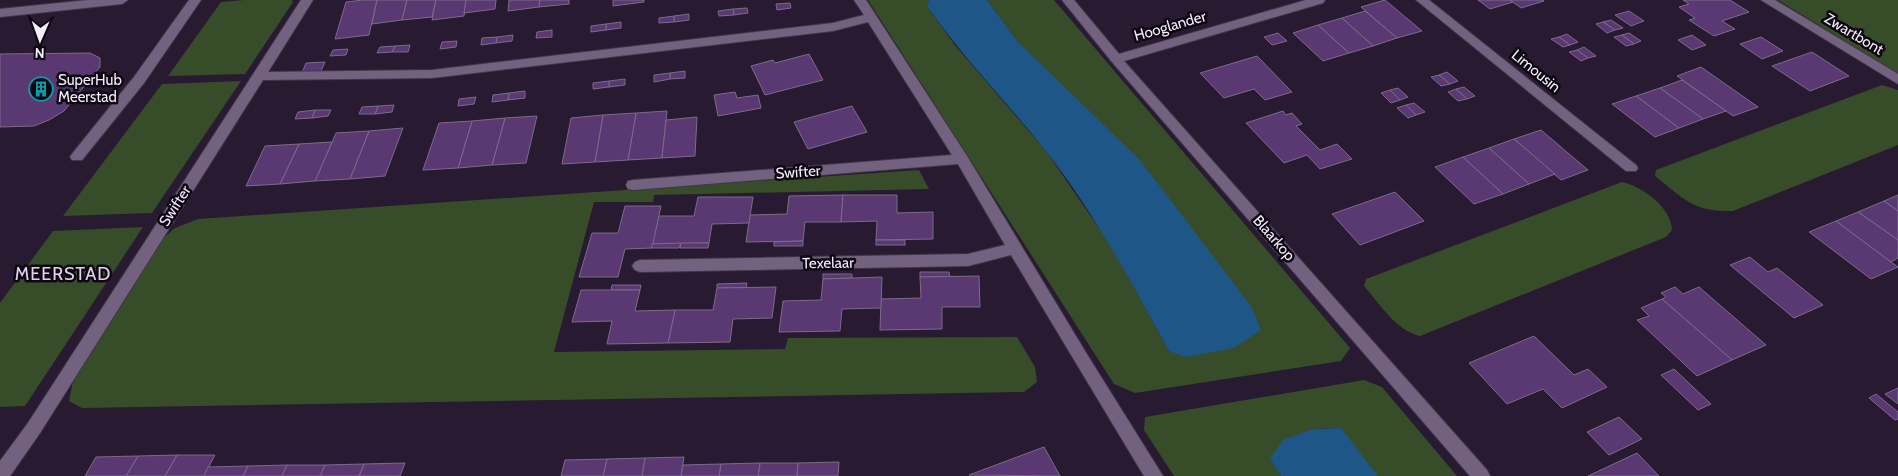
<svg xmlns="http://www.w3.org/2000/svg" width="1898" height="476" viewBox="0 0 1898 476" font-family="Cabin,sans-serif">
<rect width="100%" height="100%" fill="#271a31"/>
<g fill="#374d29">
<polygon points="244,0 292,0 293,2 245,74 168,76 221,2"/>
<polygon points="868,0 929,0 927,6 954,44 1046,151 1112,247 1169,351 1019,43 987,0 1054,0 1350,348 1341,361 1135,393 1114,384"/>
<polygon points="1778,0 1898,0 1898,74"/>
<polygon points="241,81 152,213 63,216 162,84"/>
<path d="M1882,85l16,5v55l-165,66c-40,1 -49,-12 -78,-35l1,-6z"/>
<polygon points="919,170 929,189 654,195 653,202 594,202 554,352 785,349 788,338 1017,337 1035,367 1037,382 1024,392 82,408 69,401 73,381 161,240 175,228 198,219"/>
<path d="M1622,182c21,5 49,25 50,48l-6,7 -246,99c-25,-6 -40,-32 -56,-50l2,-7z"/>
<polygon points="143,227 25,406 0,407 0,303 53,231"/>
<polygon points="1364,380 1382,387 1457,476 1378,476 1340,428 1313,429 1270,459 1281,476 1174,476 1144,430 1145,417"/>
</g>
<g fill="#1f5688">
<path d="M929,0h58l32,43 120,116 112,147 10,24 -27,18 -49,9 -16,-6c-38,-69 -75,-139 -124,-201 -39,-49 -82,-92 -118,-144z"/>
<polygon points="1341,428 1378,476 1281,476 1270,459 1283,440 1313,429"/>
</g>
<g fill="#5a3973" stroke="#7b6b88">
<polygon points="363,0 377,0 369,35 335,39 346,2"/>
<polygon points="377,0 407,0 402,20 372,24"/>
<polygon points="407,0 436,0 432,17 402,20"/>
<polygon points="436,0 466,0 464,16 432,20"/>
<polygon points="466,0 496,0 495,9 464,13"/>
<polygon points="509,0 540,0 539,7 508,11"/>
<polygon points="540,0 569,0 569,4 539,7"/>
<polygon points="613,0 644,0 644,2 613,6"/>
<polygon points="1385,0 1422,31 1397,38 1361,7"/>
<polygon points="1478,0 1510,0 1513,2 1490,9"/>
<polygon points="1510,0 1542,0 1544,1 1521,8"/>
<polygon points="1683,0 1730,0 1749,12 1722,21 1735,29 1714,36 1689,20 1695,18 1679,7 1689,4"/>
<polygon points="790,3 791,8 777,10 776,4"/>
<polygon points="747,8 748,13 734,15 733,9"/>
<polygon points="733,9 734,15 719,16 718,11"/>
<polygon points="1365,11 1397,38 1373,46 1342,18"/>
<polygon points="1629,11 1644,21 1631,26 1615,15"/>
<polygon points="689,14 689,20 674,22 674,16"/>
<polygon points="674,16 674,22 659,23 659,18"/>
<polygon points="1342,18 1373,46 1349,53 1318,25"/>
<polygon points="1611,20 1623,28 1615,30 1603,22"/>
<polygon points="621,22 621,28 606,30 606,24"/>
<polygon points="1603,22 1615,30 1607,33 1596,24"/>
<polygon points="606,24 606,30 591,32 591,26"/>
<polygon points="1318,25 1349,53 1323,61 1293,33"/>
<polygon points="552,30 552,37 536,38 537,32"/>
<polygon points="1278,33 1287,41 1272,45 1264,37"/>
<polygon points="1629,33 1641,41 1634,44 1622,35"/>
<polygon points="1567,34 1578,42 1570,45 1559,37"/>
<polygon points="513,35 512,41 496,43 497,37"/>
<polygon points="1622,35 1634,44 1626,46 1614,37"/>
<polygon points="1692,35 1706,45 1692,50 1678,40"/>
<polygon points="497,37 496,43 481,45 482,38"/>
<polygon points="1559,37 1570,45 1563,47 1551,39"/>
<polygon points="1761,37 1783,51 1762,59 1740,44"/>
<polygon points="457,41 456,47 440,49 442,42"/>
<polygon points="410,45 408,52 392,52 395,46"/>
<polygon points="395,46 392,52 377,53 380,47"/>
<polygon points="1584,47 1596,56 1588,58 1577,50"/>
<polygon points="348,49 346,55 330,56 333,50"/>
<polygon points="1577,50 1588,58 1581,61 1569,52"/>
<polygon points="1812,52 1849,76 1810,91 1772,66"/>
<polygon points="90,53 100,58 100,67 64,111 49,120 34,126 0,127 0,54"/>
<polygon points="809,54 823,80 765,95 751,66 773,60 775,63"/>
<polygon points="1257,56 1292,92 1265,100 1254,89 1224,98 1200,73"/>
<polygon points="325,62 321,71 302,73 306,63"/>
<polygon points="1701,67 1751,102 1758,107 1733,116 1677,76"/>
<polygon points="685,71 685,78 670,79 670,73"/>
<polygon points="1447,72 1458,81 1450,84 1439,75"/>
<polygon points="670,73 670,79 654,82 654,75"/>
<polygon points="1439,75 1450,84 1441,86 1431,77"/>
<polygon points="625,79 625,85 609,87 609,81"/>
<polygon points="1682,80 1726,111 1703,119 1660,88"/>
<polygon points="609,81 609,87 593,89 593,83"/>
<polygon points="1464,87 1475,96 1467,99 1456,89"/>
<polygon points="1398,88 1408,97 1400,100 1390,90"/>
<polygon points="1660,88 1703,119 1679,128 1636,96"/>
<polygon points="1456,89 1467,99 1458,101 1448,92"/>
<polygon points="1390,90 1400,100 1391,103 1381,93"/>
<polygon points="525,91 525,98 508,100 509,93"/>
<polygon points="735,92 737,98 758,95 761,108 718,116 714,95"/>
<polygon points="509,93 508,100 492,102 493,95"/>
<polygon points="1636,96 1679,128 1655,137 1612,104"/>
<polygon points="476,97 474,104 458,106 459,99"/>
<polygon points="1414,103 1425,112 1416,115 1406,105"/>
<polygon points="394,105 392,112 375,114 378,106"/>
<polygon points="1406,105 1416,115 1408,118 1397,108"/>
<polygon points="378,106 375,114 359,114 362,107"/>
<polygon points="852,106 867,132 808,149 794,122"/>
<polygon points="315,110 331,110 328,116 312,118"/>
<polygon points="315,110 312,118 295,119 298,112"/>
<polygon points="667,111 662,158 628,160 636,113"/>
<polygon points="1283,111 1286,115 1292,113 1302,124 1296,126 1320,150 1337,144 1352,159 1320,169 1307,155 1284,163 1246,123"/>
<polygon points="636,113 628,160 595,162 603,115"/>
<polygon points="603,115 595,162 562,164 571,118"/>
<polygon points="537,116 526,163 492,165 505,118"/>
<polygon points="697,117 695,156 662,158 666,120"/>
<polygon points="505,118 492,165 458,168 472,121"/>
<polygon points="472,121 458,168 423,170 439,123"/>
<polygon points="403,128 385,176 350,179 369,131"/>
<polygon points="1541,130 1588,170 1561,180 1514,139"/>
<polygon points="369,131 350,179 315,181 336,133"/>
<polygon points="1514,139 1555,174 1529,184 1489,148"/>
<polygon points="332,142 315,181 280,184 299,144"/>
<polygon points="299,144 280,184 246,186 265,146"/>
<polygon points="1489,148 1529,184 1503,194 1463,157"/>
<polygon points="1463,157 1503,194 1474,204 1435,167"/>
<polygon points="1395,192 1424,221 1360,245 1332,214"/>
<polygon points="843,195 841,222 805,222 803,241 746,242 750,215 787,214 789,196"/>
<polygon points="843,195 897,195 897,213 933,212 933,239 876,240 877,221 841,222"/>
<polygon points="1898,195 1898,211 1884,201"/>
<polygon points="698,197 753,197 749,223 712,224 709,243 652,244 659,216 694,216"/>
<polygon points="1884,201 1898,211 1898,240 1858,212"/>
<polygon points="625,206 661,206 652,248 625,249 618,277 579,277 592,233 618,233"/>
<polygon points="1858,212 1898,240 1898,258 1891,262 1836,221"/>
<polygon points="1836,221 1891,262 1898,267 1871,279 1809,232"/>
<rect x="876" y="240" width="29" height="5"/>
<polygon points="803,241 803,246 774,246 774,242"/>
<polygon points="681,243 709,243 708,248 680,248"/>
<polygon points="681,243 679,248 652,248 652,244"/>
<polygon points="1750,257 1768,272 1777,268 1823,305 1794,318 1730,265"/>
<polygon points="920,272 949,272 950,277 920,277"/>
<polygon points="823,274 852,274 852,278 823,279"/>
<polygon points="979,276 980,307 942,307 942,329 880,330 881,299 921,298 920,277"/>
<polygon points="882,277 881,308 842,309 840,331 779,332 783,301 821,300 823,279"/>
<polygon points="747,283 746,288 717,288 717,284"/>
<polygon points="612,285 641,285 640,290 611,290"/>
<polygon points="776,287 772,318 733,319 730,342 668,343 675,310 713,310 717,288"/>
<polygon points="1675,287 1683,294 1699,287 1766,345 1732,360 1662,299 1666,297 1661,293"/>
<polygon points="581,290 640,290 635,311 675,310 668,343 607,344 612,321 572,322"/>
<polygon points="1662,299 1732,360 1697,376 1637,320 1649,316 1641,308"/>
<polygon points="1534,336 1574,375 1588,369 1607,387 1562,408 1543,389 1507,404 1469,363"/>
<polygon points="1674,369 1711,404 1698,410 1661,375"/>
<polygon points="1898,388 1898,404 1885,394"/>
<polygon points="1876,394 1898,412 1898,419 1895,420 1869,398"/>
<polygon points="1619,417 1642,439 1609,455 1587,432"/>
<polygon points="1044,447 1060,476 969,475"/>
<polygon points="1637,453 1659,476 1588,476"/>
<polygon points="177,455 215,455 204,476 165,476"/>
<polygon points="177,455 165,476 126,476 138,456"/>
<polygon points="138,456 126,476 85,476 96,457"/>
<polygon points="684,457 681,476 642,476 645,458"/>
<polygon points="645,458 642,476 603,476 607,459"/>
<polygon points="607,459 603,476 561,476 565,460"/>
<polygon points="839,462 838,476 797,476 798,463"/>
<polygon points="405,463 400,476 359,476 364,464"/>
<polygon points="760,463 798,463 797,476 758,476"/>
<polygon points="760,463 758,476 719,476 721,464"/>
<polygon points="364,464 359,476 320,476 325,465"/>
<polygon points="721,464 719,476 681,476 683,465"/>
<polygon points="287,465 282,476 243,476 248,466"/>
<polygon points="287,465 325,465 320,476 282,476"/>
<polygon points="248,466 243,476 204,476 208,467"/>
</g>
<g fill="none" stroke-linecap="round" stroke-linejoin="round">
<g stroke="#42374b" stroke-width="2">
<g id="minor">
<polygon points="88,0 128,0 122,4 0,17 0,9"/>
<polygon points="189,0 201,0 144,83 82,160 72,160 70,157 72,154 134,77"/>
<polygon points="301,0 313,0 268,72 432,70 833,23 864,15 854,0 866,0 967,156 1088,356 1163,476 1144,476 1011,255 968,266 640,272 635,270 632,266 635,262 640,260 968,254 1005,245 958,164 633,190 628,189 626,185 628,181 633,180 952,155 868,22 833,31 432,78 263,80 40,433 10,476 0,476 0,461 28,423"/>
<polygon points="1062,0 1074,0 1119,54 1306,0 1325,0 1323,3 1124,61 1487,470 1490,476 1470,476 1112,62"/>
<polygon points="1416,0 1429,0 1636,165 1638,168 1636,171 1626,171"/>
<polygon points="1761,0 1775,0 1898,74 1898,84"/>
</g>
</g>
<use href="#minor" fill="#72627f" fill-rule="evenodd"/>
</g>
<defs>
<g id="building-ring" transform="scale(1.25)"><circle r="9.5" fill="#0d0712" stroke="#0f9aa8" stroke-width="1.5"/><path d="M-4-6H4V6H1V3H-1V6H-4ZM-2.5-4.3h1.7v1.8h-1.7ZM.8-4.3h1.7v1.8H.8ZM-2.5-1h1.7V.8h-1.7ZM.8-1h1.7V.8H.8Z" fill="#0f9aa8"/></g>
</defs>
<g fill-rule="evenodd">
<use href="#building-ring" x="41" y="89"/>
</g>
<g text-anchor="middle" dominant-baseline="central" stroke-width="5" stroke-linejoin="round" paint-order="stroke">
<g font-size="15" fill="#f4ebfb" stroke="#0d0712">
<text transform="translate(1170 26) rotate(-16)">Hooglander</text>
<text transform="translate(1854 34) rotate(31)">Zwartbont</text>
<text transform="translate(1536 71) rotate(39)">Limousin</text>
<text transform="translate(798 172) rotate(-4)">Swifter</text>
<text transform="translate(175 206) rotate(-57)">Swifter</text>
<text transform="translate(1274 238) rotate(49)">Blaarkop</text>
<text transform="translate(828 263) rotate(-1)">Texelaar</text>
</g>
<g font-size="15" fill="#f4ebfb" stroke="#0d0712" text-anchor="start">
<text x="58" y="80">SuperHub<tspan x="58" dy="17">Meerstad</tspan></text>
</g>
<g font-size="18" letter-spacing="1" fill="#e2d1f2" stroke="#0d0712">
<text x="63" y="274">MEERSTAD</text>
</g>
</g>
<g transform="translate(40 40) rotate(182)" stroke="#0d0712" stroke-width="4" paint-order="stroke">
<path d="M0-4L9 19L0 12L-9 19Z" fill="#f4ebfb"/>
<text y="-8" font-size="14" font-weight="bold" text-anchor="middle" fill="#f4ebfb">N</text>
</g>
</svg>
